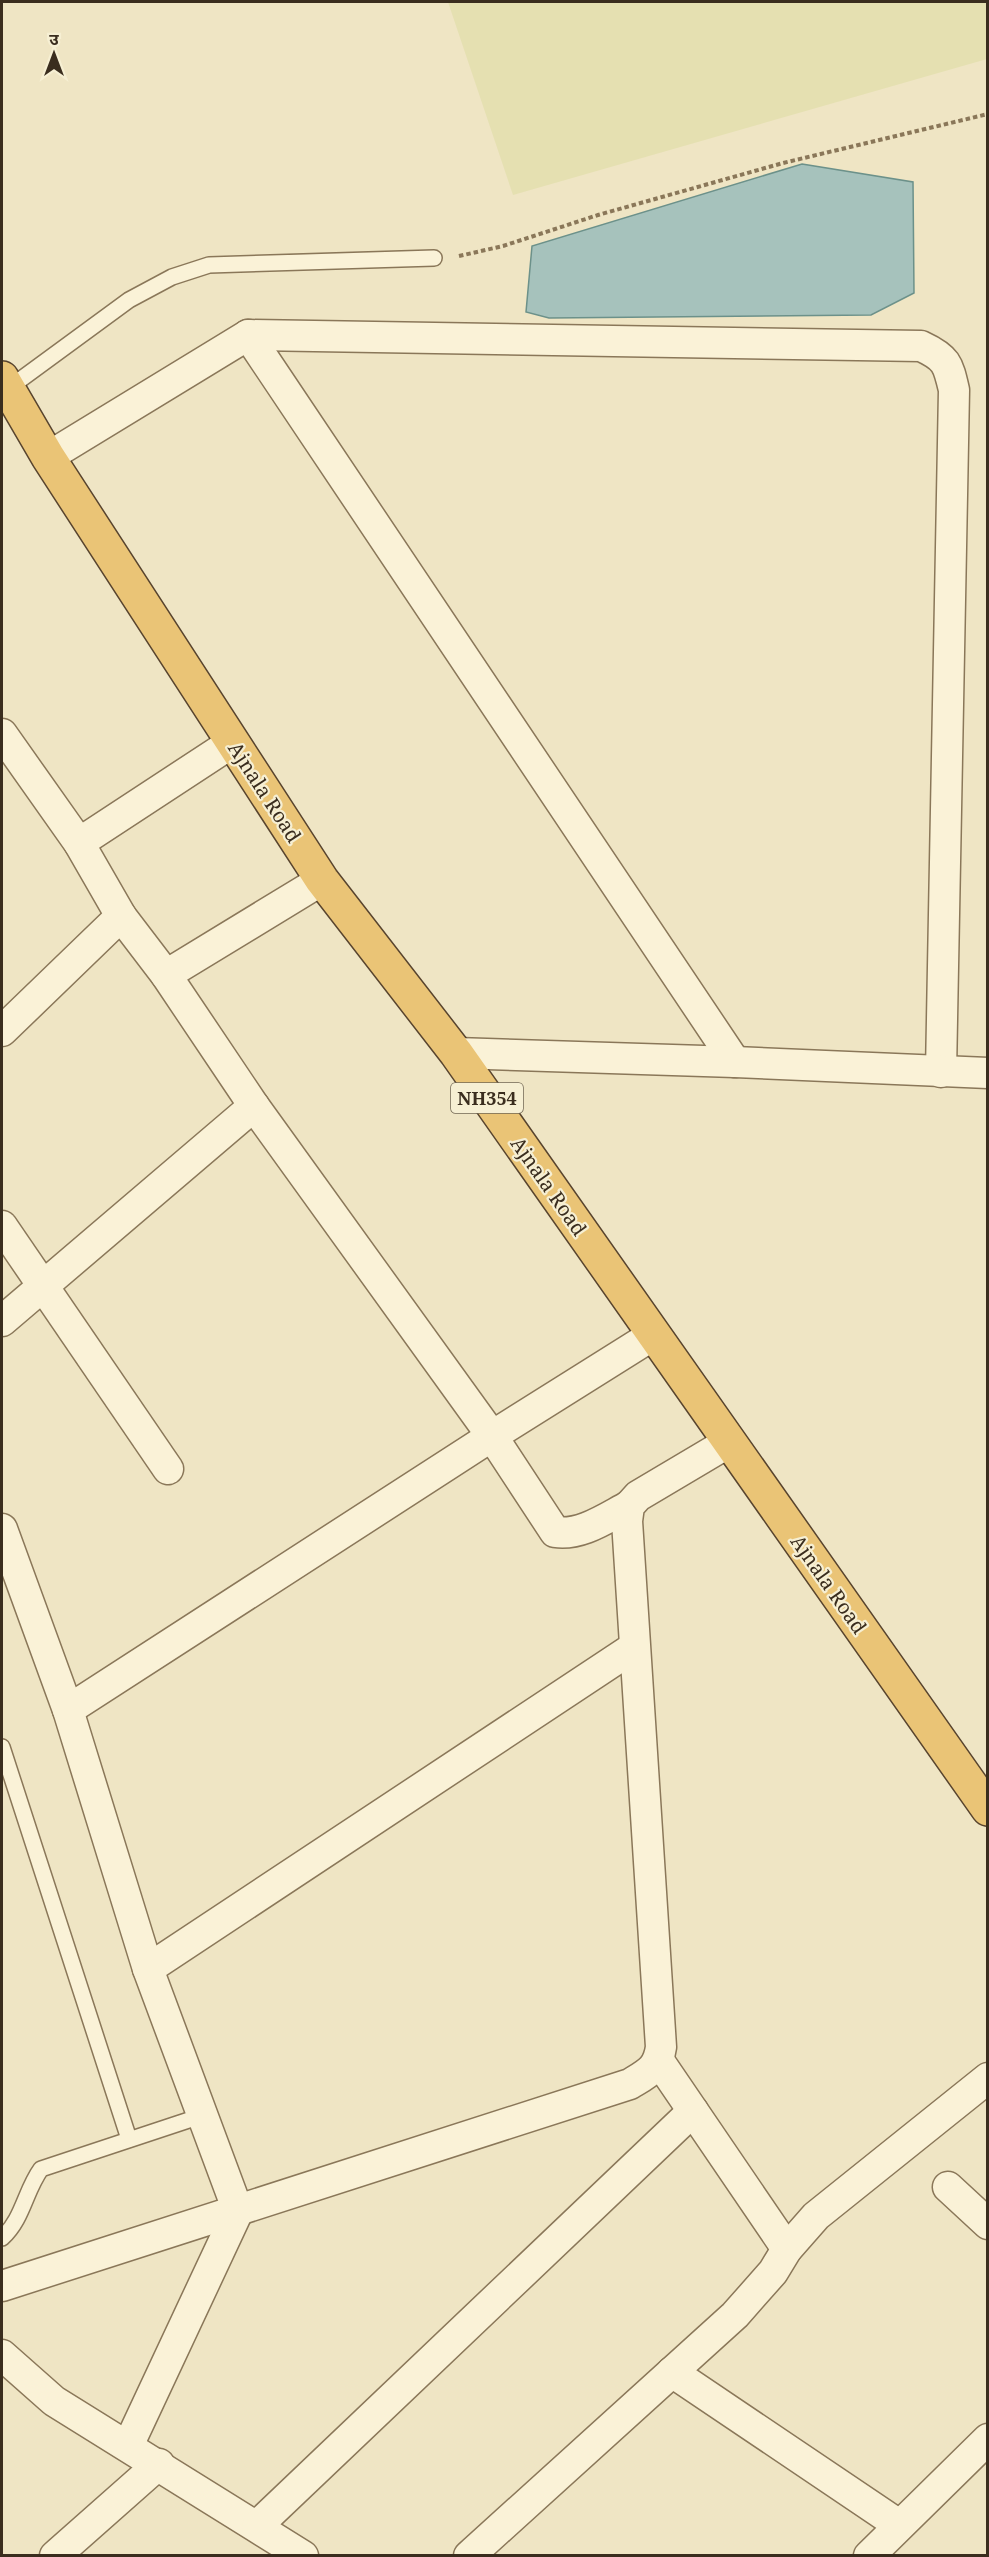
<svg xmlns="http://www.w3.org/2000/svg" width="989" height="2557" viewBox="0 0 989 2557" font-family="'Noto Serif','Noto Sans Devanagari',serif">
<rect width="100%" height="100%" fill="#efe5c4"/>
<polygon fill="#e5e0b1" points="448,2 987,2 987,59 513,195"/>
<polygon fill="#a6c2bc" stroke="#6c918a" stroke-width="1.5" points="802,164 913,182 914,293 871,315 549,318 526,312 532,246"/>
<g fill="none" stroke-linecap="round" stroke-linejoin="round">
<g stroke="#8a7759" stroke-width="18">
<g id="service">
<polyline points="9,388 129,300 172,277 209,265 434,258"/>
<polyline points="2,1747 129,2139"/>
<path d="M2,2238c21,-19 23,-47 39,-69l163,-54"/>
</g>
</g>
<g stroke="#8a7759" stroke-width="33">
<g id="minor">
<polyline points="248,335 735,1062"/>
<path d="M48,457l200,-122 673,11c26,12 27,18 33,44l-13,682"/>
<path d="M2,734l77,109 42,73 45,59 88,131 238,330 63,96c26,4 51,-14 74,-26"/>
<polyline points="79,843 233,742"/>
<polyline points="166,975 322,880"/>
<polyline points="2,1031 121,916"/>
<polyline points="456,1053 735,1062 988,1073"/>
<polyline points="2,1226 168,1469"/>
<polyline points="2,1321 254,1106"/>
<polyline points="2,1529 68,1710 148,1969 238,2211 128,2446"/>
<polyline points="68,1710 492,1436 653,1335"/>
<polyline points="148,1969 633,1648"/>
<polyline points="659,2061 787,2249"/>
<polyline points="948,2187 988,2224"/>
<path d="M2,2286l628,-202c18,-11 28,-15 31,-37l-34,-526 2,-15 9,-10 91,-54"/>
<polyline points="2,2355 54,2401 303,2556"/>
<polyline points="672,2372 899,2525"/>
<polyline points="257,2526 693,2111"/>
<polyline points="55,2556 159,2464"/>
<polyline points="469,2556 735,2315 773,2272 787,2249 816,2216 988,2078"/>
<polyline points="869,2556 988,2439"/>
</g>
</g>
<g stroke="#58442e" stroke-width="36">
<polyline id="trunk" points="2,378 48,457 322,880 456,1053 988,1809"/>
</g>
<polyline stroke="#8a7759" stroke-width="4" stroke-dasharray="4.5 3" stroke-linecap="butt" points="459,256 503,246 598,215 783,163 988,114"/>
<use href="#service" stroke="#faf2d7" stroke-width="15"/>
<use href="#minor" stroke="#faf2d7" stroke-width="30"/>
<use href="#trunk" stroke="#eac476" stroke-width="33"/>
</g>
<g text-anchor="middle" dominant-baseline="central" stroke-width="4.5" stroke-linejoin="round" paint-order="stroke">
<rect fill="#f6efd3" stroke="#726754" stroke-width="1.5" x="451" y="1083" width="72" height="30" rx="4.5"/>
<g font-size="18" font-weight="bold" fill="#3a2d1e">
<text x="487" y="1098">NH354</text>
</g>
<g font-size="20" fill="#3a2d1e" stroke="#f6efd3">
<text transform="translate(265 792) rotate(57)">Ajnala Road</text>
<text transform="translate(549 1186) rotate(55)">Ajnala Road</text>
<text transform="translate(829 1584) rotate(55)">Ajnala Road</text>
</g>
</g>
<rect width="989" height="2557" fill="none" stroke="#3a2d1e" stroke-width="6"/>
<g transform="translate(54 54)" stroke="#f6efd3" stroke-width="4.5" paint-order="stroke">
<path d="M0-4.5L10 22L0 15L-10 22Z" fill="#3a2d1e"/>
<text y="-9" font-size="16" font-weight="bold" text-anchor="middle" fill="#3a2d1e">उ</text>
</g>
</svg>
